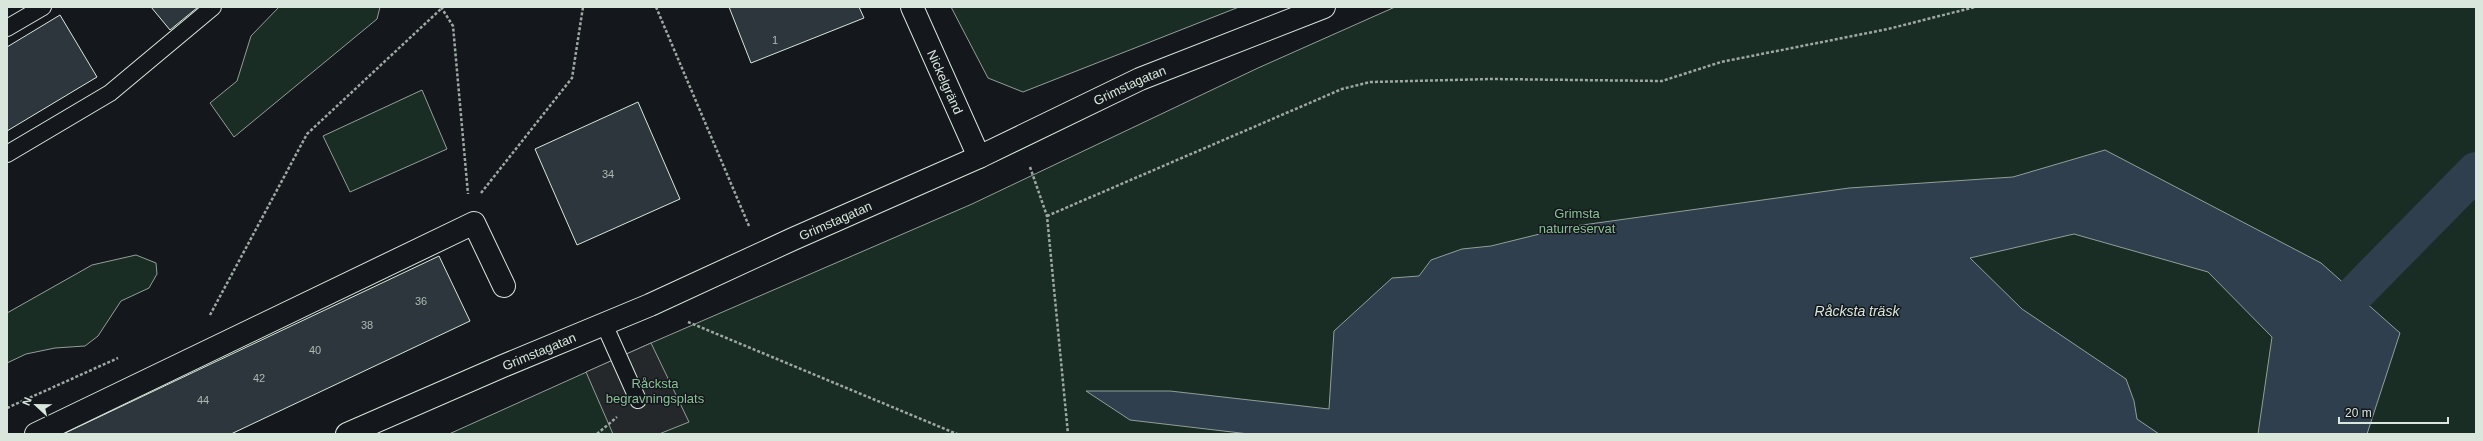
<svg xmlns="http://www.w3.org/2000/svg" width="2483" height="441" viewBox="0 0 2483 441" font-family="Arial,sans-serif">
<rect width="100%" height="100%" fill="#14181c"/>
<g fill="#1a2d24" stroke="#939e99">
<polygon points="279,7 380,7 377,19 234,137 210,103 237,81 251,36"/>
<polygon points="951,7 1239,7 1023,92 988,78"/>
<polygon points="1395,7 2476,7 2476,434 449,434 651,343 972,204 1258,68"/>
<polygon points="422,90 447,149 350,192 323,136"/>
<polygon points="136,255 156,263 157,274 149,288 121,301 98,336 85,346 55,348 26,354 7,363 7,313 92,265"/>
</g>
<polygon fill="#24282b" stroke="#939e99" points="651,343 689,422 659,434 613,434 586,372"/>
<polygon fill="#2f3f4d" stroke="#939e99" points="2105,150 2321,263 2400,333 2367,434 2258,434 2272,337 2208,272 2074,234 1970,258 2022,309 2126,379 2134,401 2137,419 2159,434 1249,434 1130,420 1086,391 1170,391 1329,409 1334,331 1392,278 1419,276 1431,260 1462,249 1491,246 1568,227 1849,188 2013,177"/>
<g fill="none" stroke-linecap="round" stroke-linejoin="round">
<polyline stroke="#2f3f4d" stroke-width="38" points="2356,293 2476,171"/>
</g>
<g fill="#2c363c" stroke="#d8e6dc">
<polygon points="151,7 198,7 170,30"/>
<polygon points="729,7 859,7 864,18 751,63"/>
<polygon points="60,15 97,77 7,131 7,47"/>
<polygon points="638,102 680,199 577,245 535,149"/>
<polygon points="439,256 470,321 231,434 63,434"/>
</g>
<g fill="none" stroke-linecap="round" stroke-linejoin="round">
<g stroke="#d8e6dc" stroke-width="18">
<g id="lane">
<polyline points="7,28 43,7"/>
<polyline points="7,154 110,93 213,7"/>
<polyline points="604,324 638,400"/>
</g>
</g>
<g stroke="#d8e6dc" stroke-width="24">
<g id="street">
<path id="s1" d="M912,7l67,150"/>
<polyline points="36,434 474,223 504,286"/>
<path id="s2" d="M347,434l156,-68 147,-61 143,-66 186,-82 161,-78 184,-72"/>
</g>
</g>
<g stroke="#9da8a2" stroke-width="2.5" stroke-dasharray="3 2" stroke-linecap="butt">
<polyline points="441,7 453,26 468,194"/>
<polyline points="656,7 749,226"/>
<polyline points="1030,167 1047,216 1068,434"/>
<polyline points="481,193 572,78 583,7"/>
<polyline points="1047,216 1342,89 1370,82 1491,79 1662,81 1721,62 1888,29 1975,7"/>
<polyline points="210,315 307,134 443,7"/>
<polyline points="688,322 957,434"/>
<polyline points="7,408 118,358"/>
<polyline points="597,434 617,417"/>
</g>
<use href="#lane" stroke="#14181c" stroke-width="16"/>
<use href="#street" stroke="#14181c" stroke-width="22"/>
</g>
<g text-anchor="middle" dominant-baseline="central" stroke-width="3" stroke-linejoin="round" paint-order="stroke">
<g font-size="11" fill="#adbab4">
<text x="775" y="40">1</text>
<text x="608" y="174">34</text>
<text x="421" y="301">36</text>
<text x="367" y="325">38</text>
<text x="315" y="350">40</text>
<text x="259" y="378">42</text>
<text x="203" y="400">44</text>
</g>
<g font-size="13" fill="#d8e6dc" stroke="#14181c">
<text stroke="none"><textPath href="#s1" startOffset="82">Nickelgränd</textPath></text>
<text stroke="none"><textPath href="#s2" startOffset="857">Grimstagatan</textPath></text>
<text stroke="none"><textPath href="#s2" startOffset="533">Grimstagatan</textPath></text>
<text stroke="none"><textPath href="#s2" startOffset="209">Grimstagatan</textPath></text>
</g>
<g font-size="13" fill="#8ac095" stroke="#14181c">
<text x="1577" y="213">Grimsta<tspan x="1577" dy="15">naturreservat</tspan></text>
<text x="655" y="383">Råcksta<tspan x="655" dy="15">begravningsplats</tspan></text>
</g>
<g font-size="14" font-style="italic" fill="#d8e6dc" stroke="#14181c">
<text x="1857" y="311">Råcksta träsk</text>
</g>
</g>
<rect width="2483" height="441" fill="none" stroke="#d8e6dc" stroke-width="16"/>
<g transform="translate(36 405) rotate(292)" stroke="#14181c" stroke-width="3" paint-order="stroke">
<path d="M0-3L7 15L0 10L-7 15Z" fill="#d8e6dc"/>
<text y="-6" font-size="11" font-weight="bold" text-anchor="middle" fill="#d8e6dc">N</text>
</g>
<path d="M2339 417v6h109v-6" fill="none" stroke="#d8e6dc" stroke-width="2"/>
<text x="2345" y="417" font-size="12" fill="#d8e6dc" stroke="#14181c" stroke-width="3" paint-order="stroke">20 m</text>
</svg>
